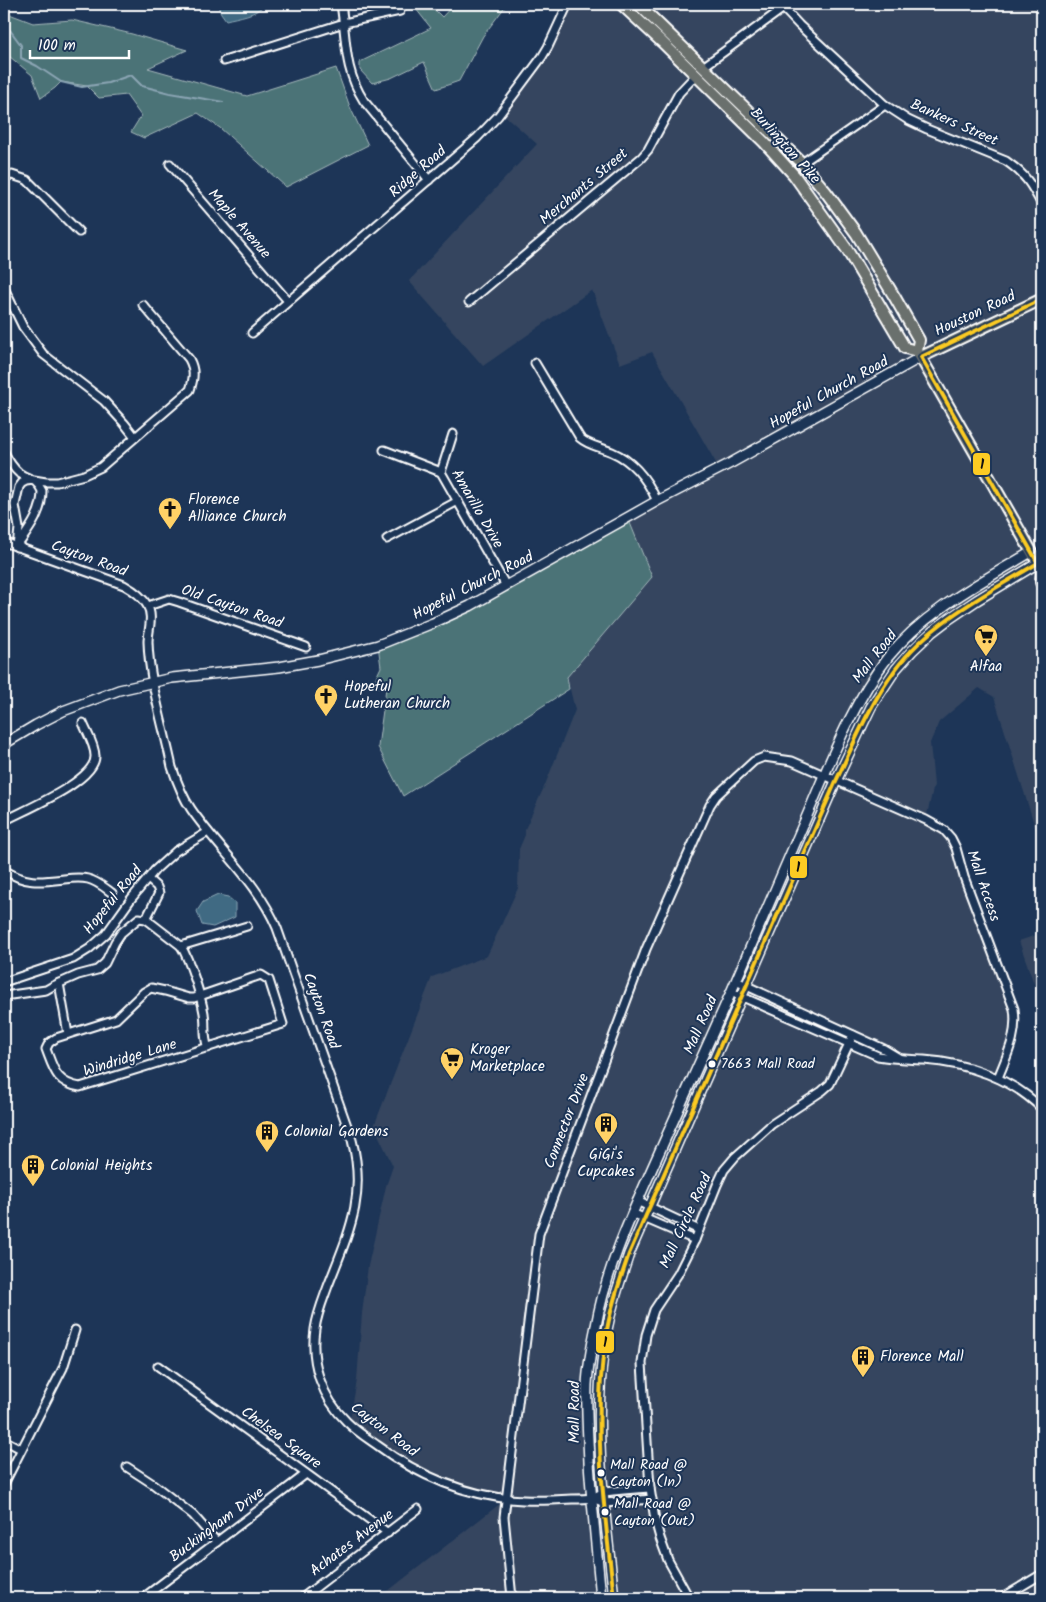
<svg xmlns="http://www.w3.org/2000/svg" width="1046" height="1602" viewBox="0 0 1046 1602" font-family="Kalam,sans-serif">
<rect width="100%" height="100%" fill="#1d3557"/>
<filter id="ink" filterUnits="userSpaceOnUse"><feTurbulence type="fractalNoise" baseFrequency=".02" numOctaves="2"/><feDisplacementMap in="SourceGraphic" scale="10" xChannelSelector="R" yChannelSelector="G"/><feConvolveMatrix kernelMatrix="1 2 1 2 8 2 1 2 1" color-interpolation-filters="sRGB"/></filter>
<g filter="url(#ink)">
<g fill="#34455f">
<polygon points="568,4 1042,4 1042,849 994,697 979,688 939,722 930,743 934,785 926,819 948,834 1015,1019 998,1078 1042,1109 1042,1598 614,1598 600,1390 616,1292 871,707 932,632 923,623 913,632 857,705 636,1203 596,1322 587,1432 601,1598 379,1598 506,1499 424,1474 353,1428 354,1422 350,1419 357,1380 362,1313 368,1266 386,1186 393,1166 374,1126 432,977 487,956 518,888 519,849 525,835 525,829 545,785 575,710 567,677 652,577 628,518 717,471 716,463 652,352 620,364 592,290 483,366 409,281 537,144 501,112 542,57"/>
<polygon points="1042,933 1042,1007 1019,941"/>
</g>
<g fill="#4c7377" stroke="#a6b9bb">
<polygon points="412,4 429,4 442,17 454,4 507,4 483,36 459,81 436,89 424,62 391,78 372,83 360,70 360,62 431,28"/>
<polygon points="4,12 33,23 72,20 132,34 187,50 148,68 247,96 336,68 350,107 368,145 286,187 220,128 198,113 144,138 131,132 141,116 126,95 99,98 87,86 61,82 55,88 41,98 32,75 4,52"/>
<polygon points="628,518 652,577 567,677 569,689 403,796 378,747 386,688 372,686 381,667 378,645 415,631"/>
</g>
<g fill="#3f6b83" stroke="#8ca6b5">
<path d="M217,4h47c-6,11 -27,13 -38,16l-5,-7z"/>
<polygon points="218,895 228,897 235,903 235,917 213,927 202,925 197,911 203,902"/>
</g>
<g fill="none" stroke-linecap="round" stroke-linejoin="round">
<polyline stroke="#8ca6b5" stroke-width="2" points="4,33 10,30 21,45 21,58 37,66 61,82 82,87 108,83 131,75 142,86 170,93 223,102"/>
<g stroke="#fff" stroke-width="11">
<g id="street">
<path d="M341,4c6,37 2,64 23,97l65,79"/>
<path d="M783,8l16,17 86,80 23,15 19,9 79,32c20,14 25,23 36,44"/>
<polyline points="224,61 344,23 400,11"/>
<polyline points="703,67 789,4"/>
<polyline points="802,163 885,105"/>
<polyline points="170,164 288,301"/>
<polyline points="4,176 12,175 27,180 79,232"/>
<polyline points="4,288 23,327 43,354 104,401 124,423 135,437"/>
<polyline points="469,302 641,158 648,150 679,93 696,75"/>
<polyline points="252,333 477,138 498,116 542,57 548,47 568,4"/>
<path d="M535,363l45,75c9,8 21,9 32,14 21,9 36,29 45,49"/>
<polyline points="384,450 441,472 506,586"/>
<path d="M4,452c4,8 8,15 15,21 10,7 17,5 23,18 0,22 -12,37 -24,54"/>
<polyline points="441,472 453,434"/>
<polyline points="387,539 458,501"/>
<path d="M4,542l120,43c9,5 18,11 23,20 7,11 1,25 1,37 1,39 16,86 24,125 5,15 10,29 19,42 28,41 67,73 86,119l75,212c15,58 -4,94 -24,146 -5,14 -11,28 -13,43 -5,34 7,69 32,93 9,9 20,16 30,23 43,32 93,52 146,55 17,1 33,0 49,-1 6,0 14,0 19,-1 5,-1 9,-5 14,-6 15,-2 30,-3 45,-4"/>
<path d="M17,547l2,-19 -4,-23 4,-18 3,-4 4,-2 8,-1 12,2h11l27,-7 17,-8 89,-77c4,-12 5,-20 -1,-31l-46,-54"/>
<polyline points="148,606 169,599 179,602 306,647"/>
<path d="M4,821c20,-11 92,-40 91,-65 0,-11 -8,-23 -12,-33"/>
<path d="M4,870c22,14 35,12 60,9 8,-1 16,-2 24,0 9,2 17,9 24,14"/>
<polyline points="146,919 159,893 157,887 148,879"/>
<path d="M181,946c9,15 20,50 23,67 2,13 -1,23 4,35"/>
<path d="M261,975l8,5 14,44 -203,63c-24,-4 -26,-17 -34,-38l3,-6 7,-5 60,-19 28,-27 7,-4 14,3 24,7h5z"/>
<polyline points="736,981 884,1049 899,1058"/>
<polyline points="4,982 73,959 89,949 106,934 131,899 155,870 176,851 208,832"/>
<polyline points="59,983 68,1034"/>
<path d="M731,992l147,64c15,3 30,3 46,4 42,3 88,18 118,49"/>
<polyline points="4,996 46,990 53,986 78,975 97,970 105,963 115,942 121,933 139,918 146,919 181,946 247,926"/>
<polyline points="637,1201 699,1230"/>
<polyline points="632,1213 695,1240"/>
<polyline points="158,1366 388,1533"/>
<polyline points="4,1440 21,1449"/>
<polyline points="127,1467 153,1484 193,1515 217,1542"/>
<polyline points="4,1484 63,1368 75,1330"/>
<polyline points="592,1498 605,1503 652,1499"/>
<polyline points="143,1598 306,1474"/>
<polyline points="302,1598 418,1509"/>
<path d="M512,1598l-8,-81 35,-283 107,-285 64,-144 6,-9 38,-35 10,-4 28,4 134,59 18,10 7,8 5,10 8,29 50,132c4,26 -7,46 -16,69"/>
<polyline points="689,1598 668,1560 660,1538 655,1520 650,1488 642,1363 646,1335 654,1310 678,1274 695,1240 717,1185 724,1170 735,1157 772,1124 822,1091 830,1084 853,1035"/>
<polyline points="1002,1598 1042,1574"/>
</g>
</g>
<g stroke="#fff" stroke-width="12">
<g id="secondary">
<polyline points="4,744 36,725 63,711 119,690 172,678 279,667 318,660 378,645 433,623 470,606 657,501 731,463 921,357"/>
<path d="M601,1598c-4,-45 -9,-90 -12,-136 -1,-26 -3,-51 -2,-77 1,-20 5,-40 9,-59 10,-57 35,-110 58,-162 26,-58 52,-116 78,-174 27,-62 53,-124 80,-186 21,-50 42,-103 76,-147 37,-46 94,-75 143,-105"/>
<path d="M614,1598c-8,-79 -21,-164 -11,-244 4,-35 15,-67 26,-100l207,-473 35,-74 25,-38 16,-18 20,-19 17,-13 28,-19 61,-37"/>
</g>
</g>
<g stroke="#fff" stroke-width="14">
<g id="primary">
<polyline points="621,4 662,42 764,142 794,175 846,248 905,348 917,351"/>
<polyline points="638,4 802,163 826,192 856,233 894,296 919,340 917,351 1038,563 1042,571 1041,582 1042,584"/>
<polyline points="921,357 1042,299"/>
</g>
</g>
<use href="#street" stroke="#1d3557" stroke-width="7"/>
<use href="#secondary" stroke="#1d3557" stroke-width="9"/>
<use href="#primary" stroke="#6b706d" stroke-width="10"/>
<g stroke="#1d3557" stroke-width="8">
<path id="bus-1" d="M614,1598c-9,-84 -22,-171 -9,-256 4,-30 14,-59 24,-88l207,-473c18,-38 34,-77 59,-111 35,-48 93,-77 143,-107l-117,-206 121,-58"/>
</g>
<use href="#bus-1" stroke="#fccb23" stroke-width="4"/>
</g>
</g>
<defs>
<g id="church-pin" transform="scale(1.25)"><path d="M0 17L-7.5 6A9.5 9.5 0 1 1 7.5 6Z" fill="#ffd166" stroke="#1d3557"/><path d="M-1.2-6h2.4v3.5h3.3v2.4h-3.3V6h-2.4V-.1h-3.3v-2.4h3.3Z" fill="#111"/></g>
<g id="supermarket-pin" transform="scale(1.25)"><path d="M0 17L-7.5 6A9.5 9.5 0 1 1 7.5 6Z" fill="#ffd166" stroke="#1d3557"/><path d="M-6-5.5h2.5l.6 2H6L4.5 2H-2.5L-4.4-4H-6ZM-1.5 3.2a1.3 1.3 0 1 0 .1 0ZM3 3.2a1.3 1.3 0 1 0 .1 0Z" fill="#111"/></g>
<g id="building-pin" transform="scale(1.25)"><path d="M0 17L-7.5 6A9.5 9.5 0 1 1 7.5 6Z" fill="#ffd166" stroke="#1d3557"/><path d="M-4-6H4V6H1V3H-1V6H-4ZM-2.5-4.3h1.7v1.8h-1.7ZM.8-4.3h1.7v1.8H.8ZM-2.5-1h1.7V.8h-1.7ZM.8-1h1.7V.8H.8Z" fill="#111"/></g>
</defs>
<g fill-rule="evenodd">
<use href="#church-pin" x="170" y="509"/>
<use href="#supermarket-pin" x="986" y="636"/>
<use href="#church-pin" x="326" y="696"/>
<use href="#supermarket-pin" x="452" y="1059"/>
<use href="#building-pin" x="606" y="1124"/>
<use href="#building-pin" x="267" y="1132"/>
<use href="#building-pin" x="33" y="1166"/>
<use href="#building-pin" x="863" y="1357"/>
</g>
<g fill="#fff" stroke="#1d3557" stroke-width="2">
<circle cx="712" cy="1064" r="4.5"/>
<circle cx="601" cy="1473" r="4.5"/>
<circle cx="605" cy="1512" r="4.5"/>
</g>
<g text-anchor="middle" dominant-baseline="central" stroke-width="4" stroke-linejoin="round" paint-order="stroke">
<g font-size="14" fill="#fff" stroke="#1d3557" text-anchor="start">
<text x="721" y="1064">7663 Mall Road</text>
<text x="610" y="1465">Mall Road @<tspan x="610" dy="17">Cayton (In)</tspan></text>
<text x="614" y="1504">Mall Road @<tspan x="614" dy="17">Cayton (Out)</tspan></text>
</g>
<g font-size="15" fill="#fff" stroke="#1d3557">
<text transform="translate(954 123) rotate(24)">Bankers Street</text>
<text transform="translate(785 146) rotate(48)">Burlington Pike</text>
<text transform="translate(418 172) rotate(-41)">Ridge Road</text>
<text transform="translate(584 187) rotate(-40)">Merchants Street</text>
<text transform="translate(239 224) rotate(49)">Maple Avenue</text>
<text transform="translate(975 314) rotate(-25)">Houston Road</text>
<text transform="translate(829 393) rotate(-29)">Hopeful Church Road</text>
<text transform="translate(477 509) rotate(60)">Amarillo Drive</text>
<text transform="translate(89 559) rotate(20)">Cayton Road</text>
<text transform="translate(473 586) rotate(-27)">Hopeful Church Road</text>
<text transform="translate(232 607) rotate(19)">Old Cayton Road</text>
<text transform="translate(875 657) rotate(-52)">Mall Road</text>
<text transform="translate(983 886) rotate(71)">Mall Access</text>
<text transform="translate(113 900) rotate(-51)">Hopeful Road</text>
<text transform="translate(321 1011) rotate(70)">Cayton Road</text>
<text transform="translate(701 1025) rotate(-66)">Mall Road</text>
<text transform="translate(130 1058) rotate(-17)">Windridge Lane</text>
<text transform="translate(567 1121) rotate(-69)">Connector Drive</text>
<text transform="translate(686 1221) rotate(-65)">Mall Circle Road</text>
<text transform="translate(575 1412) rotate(-90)">Mall Road</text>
<text transform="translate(384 1430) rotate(37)">Cayton Road</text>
<text transform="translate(281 1438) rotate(36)">Chelsea Square</text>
<text transform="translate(217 1525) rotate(-37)">Buckingham Drive</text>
<text transform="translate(352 1543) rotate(-37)">Achates Avenue</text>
</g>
<g font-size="15" fill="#fff" stroke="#1d3557" text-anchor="start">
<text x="188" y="500">Florence<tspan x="188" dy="17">Alliance Church</tspan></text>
<text x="986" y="667" text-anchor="middle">Alfaa</text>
<text x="344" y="687">Hopeful<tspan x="344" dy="17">Lutheran Church</tspan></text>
<text x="470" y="1050">Kroger<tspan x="470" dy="17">Marketplace</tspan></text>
<text x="284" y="1132">Colonial Gardens</text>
<text x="606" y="1155" text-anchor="middle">GiGi's<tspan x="606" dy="17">Cupcakes</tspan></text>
<text x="50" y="1166">Colonial Heights</text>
<text x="880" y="1357">Florence Mall</text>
</g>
</g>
<g stroke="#1d3557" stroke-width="2">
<rect x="972" y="452" width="19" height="24" rx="5" fill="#fccb23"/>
<rect x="789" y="855" width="19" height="24" rx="5" fill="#fccb23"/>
<rect x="595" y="1330" width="20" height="24" rx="5" fill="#fccb23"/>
</g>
<g font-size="14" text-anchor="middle" font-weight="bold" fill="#111">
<text x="982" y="469">1</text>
<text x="798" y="872">1</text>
<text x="605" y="1347">1</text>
</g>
<rect width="1046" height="1602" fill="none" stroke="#1d3557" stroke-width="20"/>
<rect x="10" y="10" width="1026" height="1582" fill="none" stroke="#fff" stroke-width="2" filter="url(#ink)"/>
<path d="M30 50v8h99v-8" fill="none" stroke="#ffffff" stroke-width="2.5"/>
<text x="38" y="50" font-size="15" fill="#ffffff" stroke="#1d3557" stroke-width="4" paint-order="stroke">100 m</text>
</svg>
